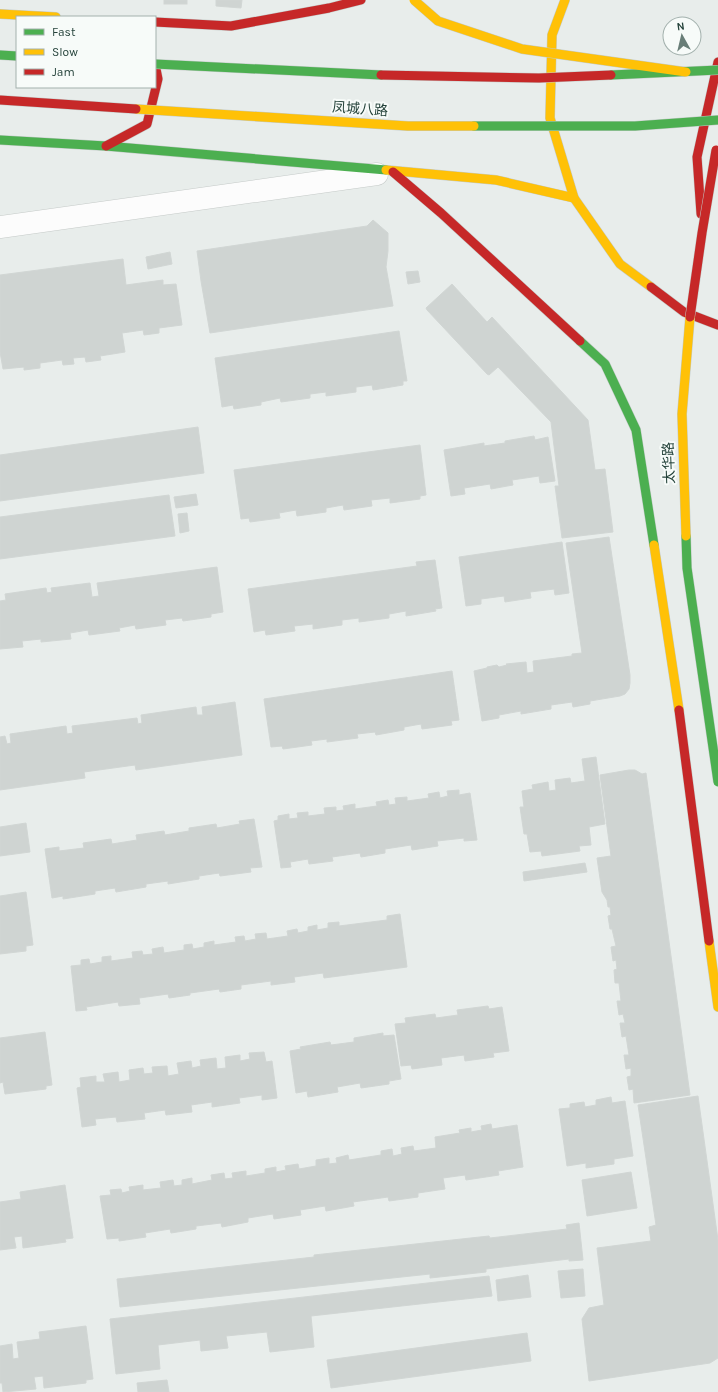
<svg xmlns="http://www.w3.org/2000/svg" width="718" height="1392" viewBox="0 0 718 1392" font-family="Karla,'Noto Sans SC',sans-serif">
<rect width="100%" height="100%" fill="#e8edeb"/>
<g fill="#cfd4d2" stroke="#d1d6d4">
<rect x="164" y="0" width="23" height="4"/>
<polygon points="216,0 242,0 241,8 216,6"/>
<polygon points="373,220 388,233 388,251 386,267 393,306 210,333 201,281 197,251 367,226"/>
<polygon points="170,252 172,264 148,269 146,257"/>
<polygon points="123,259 126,285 163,280 163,285 176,284 182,325 159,328 159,333 144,335 143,330 122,333 125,352 100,356 101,360 86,362 85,357 73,358 74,364 63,365 62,360 40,363 40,368 24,370 24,367 3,369 0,352 0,275"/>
<polygon points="418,271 420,282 408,284 406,272"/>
<polygon points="452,284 487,322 492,317 588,420 595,470 605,469 613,532 562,538 555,486 559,486 551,422 498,367 489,375 487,374 427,310 426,308"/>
<polygon points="399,331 407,381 403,381 403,385 373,390 372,385 356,387 356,392 326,396 326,392 310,394 310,398 281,402 280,398 261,402 261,405 234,409 233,405 222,407 215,358"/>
<polygon points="198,427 204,473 0,501 0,455"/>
<polygon points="534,436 535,440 548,437 555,481 540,483 539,476 512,480 513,485 491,489 490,484 464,488 465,494 451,496 444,450 484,443 484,446 505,443 505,441"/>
<polygon points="420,445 426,495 420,496 420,499 390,503 390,498 371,500 372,506 344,510 343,505 326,508 326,512 297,516 296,510 279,513 280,518 250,522 249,518 241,519 234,470"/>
<polygon points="196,494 198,505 176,508 174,497"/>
<polygon points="169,495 175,536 0,559 0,517"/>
<polygon points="187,513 189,531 180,533 178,514"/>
<polygon points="609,537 630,675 630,683 629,689 625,694 620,696 590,701 590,704 573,707 572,702 551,705 551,709 521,714 521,711 499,715 499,718 482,721 474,671 487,668 487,667 497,665 499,667 507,665 506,664 526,662 527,673 534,672 533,661 572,656 572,654 582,653 566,543"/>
<polygon points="562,542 569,593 555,595 554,589 530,592 531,598 505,602 504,596 481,599 481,604 466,606 459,557"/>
<polygon points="435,560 442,608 435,609 436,611 406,616 406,611 389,614 389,618 359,622 359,618 342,620 342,625 313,629 313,624 294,626 295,631 266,635 265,630 254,632 248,589 417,566 416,562"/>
<polygon points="217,567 223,612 211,614 211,617 183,621 182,618 165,620 166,625 136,629 135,625 119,628 120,631 89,635 88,630 70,633 71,639 41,642 41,639 22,641 23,647 0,649 0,601 6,600 5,594 46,588 47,593 52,592 51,588 90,583 92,597 99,596 97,583"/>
<polygon points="452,671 459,720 451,721 452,725 422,729 421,724 404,727 404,730 376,735 375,732 357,734 358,738 327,742 327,739 311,741 312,745 283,749 282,746 271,747 264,699"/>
<polygon points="235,702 242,755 136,770 135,765 84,772 85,778 0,790 0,737 5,736 7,744 11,743 10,734 66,726 67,734 73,733 72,726 137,718 138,724 142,723 141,715 196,707 197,715 203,715 202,707"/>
<polygon points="596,757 605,824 589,827 591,845 579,846 580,851 542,856 541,851 530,852 527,834 524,834 520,807 524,807 522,791 533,789 532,785 548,782 549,791 556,790 555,780 570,778 571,783 585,781 582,759"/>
<polygon points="629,770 635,770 642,774 646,773 690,1095 634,1103 633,1089 629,1090 627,1077 631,1076 631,1068 626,1069 624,1055 629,1055 626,1036 622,1037 620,1023 625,1023 623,1014 619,1015 617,1001 621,1001 619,983 615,983 614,970 617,969 616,960 613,961 611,947 616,946 612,929 610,929 608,916 611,915 610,907 608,907 607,900 602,892 597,858 611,856 600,775"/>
<polygon points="459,790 459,795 470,793 477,840 464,841 464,838 437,841 438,846 412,850 411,845 385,849 385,853 361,857 360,853 332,857 333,861 309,864 308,859 290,862 291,867 281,868 274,821 278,820 278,816 289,814 289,819 298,818 297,813 308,812 308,816 325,814 324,808 336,807 336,811 344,810 343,806 355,804 355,809 377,806 376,802 388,800 389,805 396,804 395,798 407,797 407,801 429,798 428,794 439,792 440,798 448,796 447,791"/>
<polygon points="254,819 262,867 250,868 251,872 220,876 219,873 199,876 199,879 168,884 168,881 146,884 146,887 116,892 115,888 95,891 95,894 63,899 63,896 52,898 45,849 59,847 59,851 84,848 83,843 111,839 112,844 137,840 136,835 164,831 165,835 189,831 189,828 216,824 217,828 240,824 239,821"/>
<polygon points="26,823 30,852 0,856 0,827"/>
<polygon points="585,863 587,872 524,881 523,872"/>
<polygon points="26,892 33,945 26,946 26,951 0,954 0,896"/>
<polygon points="400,914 407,967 324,978 323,973 294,977 295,982 271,985 271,981 241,985 241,989 220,992 219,989 190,993 190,995 169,998 168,994 139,998 140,1004 119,1006 118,1002 86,1007 87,1010 76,1011 71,966 81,965 81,960 89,959 90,964 102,962 102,957 111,956 111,961 133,958 132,952 142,951 143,955 153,954 152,949 163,947 164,953 184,950 184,945 192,944 193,949 204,947 204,943 214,941 214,945 236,942 235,937 244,936 245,941 256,939 255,934 266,933 267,939 288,936 287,931 297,929 298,933 308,931 308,927 317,925 317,930 328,928 328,923 339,922 339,926 387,920 387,916"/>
<polygon points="488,1006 489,1009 502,1007 509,1051 493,1053 494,1057 465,1061 464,1055 441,1058 442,1065 412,1069 411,1065 401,1066 395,1024 406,1023 405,1018 435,1014 436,1018 458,1015 457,1010"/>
<polygon points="45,1032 52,1085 46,1086 46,1089 5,1094 3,1082 0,1083 0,1038"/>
<polygon points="383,1033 383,1036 394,1035 401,1079 389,1081 389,1084 361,1088 360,1083 337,1087 338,1092 308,1097 307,1091 296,1093 290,1051 301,1049 300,1047 330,1042 331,1045 354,1042 354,1038"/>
<polygon points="264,1052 266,1062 272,1061 277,1098 262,1100 262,1095 239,1098 240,1103 212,1107 212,1102 191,1105 192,1112 166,1115 165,1110 144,1113 145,1119 117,1122 116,1117 95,1119 96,1125 82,1127 77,1088 81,1087 80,1078 96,1076 96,1082 105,1082 103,1074 118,1072 119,1082 130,1080 129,1070 143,1068 144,1074 153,1073 152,1067 167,1066 168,1076 179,1074 177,1063 191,1061 192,1068 201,1066 200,1060 216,1058 217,1069 226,1068 225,1057 240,1055 240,1061 250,1059 249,1053"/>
<polygon points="698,1096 718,1240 718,1358 710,1363 589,1381 582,1319 589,1308 604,1305 597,1248 651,1241 649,1227 656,1225 638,1105"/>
<polygon points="611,1097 612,1103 625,1101 633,1156 614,1159 614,1164 586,1168 586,1163 567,1166 559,1109 570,1108 570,1104 584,1102 585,1107 596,1105 596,1100"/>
<polygon points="491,1124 492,1129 517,1125 523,1167 498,1171 499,1175 466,1180 465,1175 443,1178 445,1189 418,1193 418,1197 389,1201 388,1197 353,1202 354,1206 326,1211 325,1206 300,1210 301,1215 274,1219 273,1214 248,1218 248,1222 222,1227 221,1223 196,1226 196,1229 171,1233 170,1229 145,1233 146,1237 119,1241 119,1238 107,1239 100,1196 111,1195 110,1190 121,1189 122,1193 130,1191 129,1187 143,1185 143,1190 161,1188 160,1182 173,1180 174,1186 182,1185 182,1180 192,1178 192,1184 212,1180 211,1175 224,1173 225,1179 233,1178 232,1173 246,1171 246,1176 265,1173 265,1169 276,1167 276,1172 286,1170 285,1166 298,1164 299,1169 316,1166 316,1160 329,1158 329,1164 337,1163 336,1158 348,1155 349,1160 381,1155 381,1151 392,1149 393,1156 402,1154 401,1148 413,1146 414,1151 436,1148 435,1137 460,1133 459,1130 471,1128 471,1132 482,1130 481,1126"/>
<polygon points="631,1172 637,1208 587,1216 582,1180"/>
<polygon points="65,1185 73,1238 65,1239 66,1242 23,1248 22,1236 14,1237 16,1248 0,1250 0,1202 21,1199 20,1192"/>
<polygon points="579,1223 583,1260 569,1261 569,1259 486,1269 486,1272 430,1278 430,1274 120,1307 117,1279 314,1257 314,1255 489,1236 490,1238 567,1229 566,1225"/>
<polygon points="583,1269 585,1296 561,1298 558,1271"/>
<polygon points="528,1275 531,1297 498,1301 496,1280"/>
<polygon points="489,1276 492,1296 311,1316 314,1347 270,1352 267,1332 226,1336 228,1348 201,1351 200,1340 158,1345 160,1369 116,1374 110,1319"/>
<polygon points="86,1326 93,1379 86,1380 86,1383 44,1388 43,1376 34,1377 36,1389 3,1392 2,1383 0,1383 0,1346 12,1344 13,1359 19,1358 17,1342 40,1339 39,1332"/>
<polygon points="527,1333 531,1361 331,1388 327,1360"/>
<polygon points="167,1380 169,1392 138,1392 137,1383"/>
</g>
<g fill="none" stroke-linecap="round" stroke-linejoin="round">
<g stroke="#c5cac8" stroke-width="23">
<polyline id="street" points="0,227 377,174"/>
</g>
<g stroke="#c3cbc8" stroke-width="10">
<g id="fast">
<polyline points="0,55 17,56"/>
<polyline points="0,140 106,146 386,170"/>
<polyline points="580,341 605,364 636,430 654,545"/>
</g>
</g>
<g stroke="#c3cbc8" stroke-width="10">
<g id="slow">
<polyline points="565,0 552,35 550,118 574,198 620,264 651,287"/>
<polyline points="0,14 56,17"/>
<polyline points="386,170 496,180 574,198"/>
<polyline points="654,545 679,710"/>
<polyline points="709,941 718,1007"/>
</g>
</g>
<g stroke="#c3cbc8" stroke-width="10">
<g id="jam">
<polyline points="155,22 231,26 329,8 361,0"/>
<polyline points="106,146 147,124 158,79 155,64"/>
<polyline points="393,172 441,213 580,341"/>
<polyline points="701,214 697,157 718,62"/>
<polyline points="651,287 684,312 718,325"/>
<polyline points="679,710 709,941"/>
</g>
</g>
<use href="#street" stroke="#fcfcfc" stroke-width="22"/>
<use href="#fast" stroke="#4caf50" stroke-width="9"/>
<use href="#slow" stroke="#ffc107" stroke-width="9"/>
<use href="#jam" stroke="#c62828" stroke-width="9"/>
<g stroke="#c3cbc8" stroke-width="10" stroke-linecap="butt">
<g id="fast-bridge">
<polyline points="155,64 381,75"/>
<polyline points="611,75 718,70"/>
<polyline points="474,126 635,126 718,120"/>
<polyline points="686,536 687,568 718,782"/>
</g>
</g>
<g stroke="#c3cbc8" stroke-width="10" stroke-linecap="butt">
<g id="slow-bridge">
<polyline points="414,0 438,21 522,49 686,72"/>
<polyline points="136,109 408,126 474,126"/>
<polyline points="686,536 682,414 690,317"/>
</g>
</g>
<g stroke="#c3cbc8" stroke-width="10" stroke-linecap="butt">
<g id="jam-bridge">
<polyline points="381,75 539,78 611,75"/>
<polyline points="0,100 136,109"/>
<polyline points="690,317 702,233 716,150"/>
</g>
</g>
<use href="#fast-bridge" stroke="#4caf50" stroke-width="9"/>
<use href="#slow-bridge" stroke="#ffc107" stroke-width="9"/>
<use href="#jam-bridge" stroke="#c62828" stroke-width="9"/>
</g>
<g text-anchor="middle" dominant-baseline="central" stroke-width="4" stroke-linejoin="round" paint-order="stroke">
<g font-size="14" fill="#24423a" stroke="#f7fbf9">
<text transform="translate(360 109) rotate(4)">凤城八路</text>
<text transform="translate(669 463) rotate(-92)">太华路</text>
</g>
</g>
<rect x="16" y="16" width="140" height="72" fill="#f7fbf9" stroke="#a3b1ad"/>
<rect x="24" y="29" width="20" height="6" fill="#4caf50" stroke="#a3b1ad"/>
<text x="52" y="36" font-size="12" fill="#24423a">Fast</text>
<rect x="24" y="49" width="20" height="6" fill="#ffc107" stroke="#a3b1ad"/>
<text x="52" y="56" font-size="12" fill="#24423a">Slow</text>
<rect x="24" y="69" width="20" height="6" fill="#c62828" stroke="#a3b1ad"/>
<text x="52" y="76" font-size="12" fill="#24423a">Jam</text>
<g transform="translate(682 36) rotate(352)"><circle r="19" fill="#f7fbf9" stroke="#a3b1ad"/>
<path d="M0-3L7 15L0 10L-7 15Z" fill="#697e78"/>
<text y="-6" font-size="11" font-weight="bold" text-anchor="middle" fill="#24423a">N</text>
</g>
</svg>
